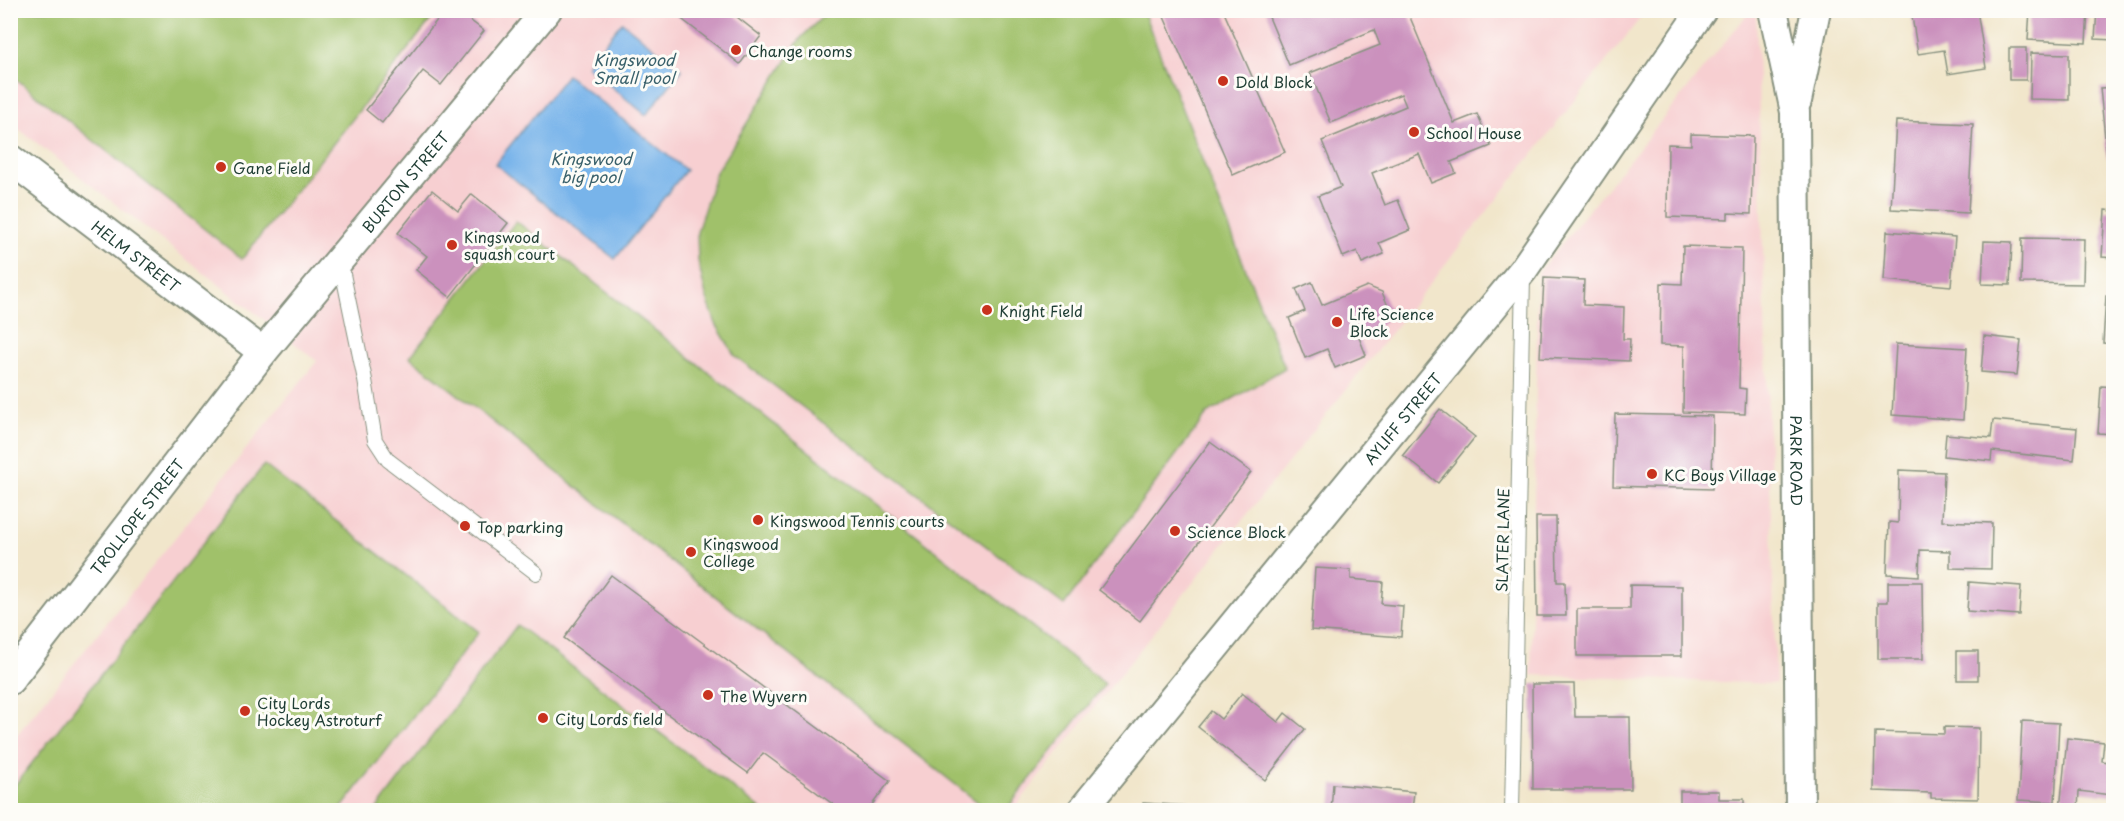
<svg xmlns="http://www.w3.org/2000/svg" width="2124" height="821" viewBox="0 0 2124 821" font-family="'Playpen Sans',sans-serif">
<rect width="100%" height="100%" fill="#fdfcf7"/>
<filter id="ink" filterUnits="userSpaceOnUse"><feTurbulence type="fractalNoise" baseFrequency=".0167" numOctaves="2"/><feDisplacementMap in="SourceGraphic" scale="12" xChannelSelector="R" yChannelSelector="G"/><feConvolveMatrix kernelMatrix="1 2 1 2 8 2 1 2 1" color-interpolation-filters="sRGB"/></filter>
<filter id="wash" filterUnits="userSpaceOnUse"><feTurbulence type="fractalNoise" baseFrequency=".008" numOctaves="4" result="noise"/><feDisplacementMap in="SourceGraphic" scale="24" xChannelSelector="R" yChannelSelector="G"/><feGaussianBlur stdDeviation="1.35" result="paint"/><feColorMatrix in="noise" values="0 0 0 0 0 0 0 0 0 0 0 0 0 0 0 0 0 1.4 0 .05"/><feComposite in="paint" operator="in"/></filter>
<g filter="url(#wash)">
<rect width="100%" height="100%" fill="#f1e6cb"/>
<g fill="#f7cfd1">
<polygon points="10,11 1646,11 1013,810 11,810 11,742 317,361 11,123"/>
<polygon points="1750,11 1756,11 1776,684 1531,675 1538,273"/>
</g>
<g fill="#a0c16a" stroke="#607f4f" stroke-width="1.5">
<polygon points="10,11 11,10 438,11 242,259 11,75"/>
<polygon points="828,11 1143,11 1285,368 1207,414 1064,605 735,356 716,324 706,296 698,261 697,232 716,172 800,39"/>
<polygon points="516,221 1105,684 1006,810 988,810 410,357"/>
<polygon points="264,465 479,632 340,810 11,810 11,790"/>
<polygon points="517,625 762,810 376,810"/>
</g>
<g fill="#78b4ea" stroke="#4c788f" stroke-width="1.5">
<polygon points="622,22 682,70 646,115 586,66"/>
<polygon points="567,75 686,170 615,259 495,164"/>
</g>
<g id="blocks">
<g fill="#cb91bd">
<polygon points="445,10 471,10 466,17 484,31 441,85 423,71 382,123 366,110"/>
<polygon points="670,10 728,10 761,36 740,64"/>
<polygon points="1161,10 1223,10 1285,152 1233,175"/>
<polygon points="1266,10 1407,10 1454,123 1477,114 1491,146 1451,162 1456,173 1431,183 1419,154 1372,173 1385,205 1398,200 1410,230 1379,243 1384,254 1362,263 1357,251 1343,257 1318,196 1341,187 1322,141 1406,106 1401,94 1331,123 1310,73 1380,45 1374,30 1289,65"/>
<polygon points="1911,10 1977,10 1986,68 1948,74 1944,50 1918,54"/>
<polygon points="2030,10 2088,10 2086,43 2028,40"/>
<polygon points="2097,10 2114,10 2114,40 2095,39"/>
<rect x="2009" y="48" width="17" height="32"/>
<polygon points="2031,53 2069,54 2069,100 2030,99"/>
<polygon points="2114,87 2114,157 2107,158 2100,88"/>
<polygon points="1896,121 1973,124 1968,213 1891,209"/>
<polygon points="1691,134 1753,136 1751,214 1728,213 1728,219 1667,217 1668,144 1691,145"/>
<polygon points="432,190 458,211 472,194 508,223 450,297 416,270 427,256 398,233"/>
<polygon points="2105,210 2114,211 2114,258 2102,257"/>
<polygon points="1887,231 1955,237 1951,286 1884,280"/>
<polygon points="2022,238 2084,239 2083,284 2021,283"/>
<polygon points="1984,241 2012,242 2010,285 1982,284"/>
<polygon points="1683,246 1742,248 1739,388 1746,389 1745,414 1683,412 1684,346 1660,345 1661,283 1682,284"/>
<polygon points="1544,278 1584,280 1583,305 1624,307 1623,339 1630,339 1629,361 1540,357"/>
<polygon points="1312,282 1322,305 1367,286 1382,292 1391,313 1380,326 1358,335 1366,355 1335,368 1327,349 1305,358 1289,318 1305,311 1296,289"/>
<polygon points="2106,296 2114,297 2114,344 2103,343"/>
<polygon points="1984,336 2021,340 2017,375 1981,372"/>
<polygon points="1896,344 1967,348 1963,420 1892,415"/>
<polygon points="2101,386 2114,387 2114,434 2098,433"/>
<polygon points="1440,409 1475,437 1438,483 1403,455"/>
<polygon points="1615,414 1713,416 1712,489 1613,486"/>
<polygon points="1993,420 2077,428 2074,460 1992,451 1991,461 1944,456 1946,434 1991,438"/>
<polygon points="1210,442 1251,472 1140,621 1099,590"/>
<polygon points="1899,470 1944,472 1942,521 1992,523 1991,569 1950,568 1950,551 1920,550 1919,576 1887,574 1889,522 1898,523"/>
<polygon points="1536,517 1556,517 1557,582 1565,582 1566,616 1537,616"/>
<polygon points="1315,568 1351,570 1351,579 1383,582 1381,604 1403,606 1401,637 1311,630"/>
<polygon points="611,575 890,781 868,810 841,810 763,753 748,773 564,638"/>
<polygon points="1888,582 1922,582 1923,659 1878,659 1878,602 1888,602"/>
<polygon points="1969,582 2021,586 2019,615 1967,611"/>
<polygon points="1630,585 1682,586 1682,656 1577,656 1577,609 1630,609"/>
<rect x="1957" y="651" width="21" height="29"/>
<polygon points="1532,684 1574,684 1575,717 1630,717 1631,789 1533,789"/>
<polygon points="1242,693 1278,722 1285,713 1305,729 1265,780 1198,727 1211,711 1221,719"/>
<polygon points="2022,721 2059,723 2055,802 2018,800"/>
<polygon points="1944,727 1979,728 1978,799 1931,798 1931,793 1874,791 1875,732 1944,734"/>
<polygon points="2067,738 2104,742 2102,761 2114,763 2111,795 2079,791 2078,810 2060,810"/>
<polygon points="1333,784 1414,792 1412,810 1331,810"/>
<polygon points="1680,791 1719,791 1719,799 1744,799 1744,810 1680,810"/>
<polygon points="1143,803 1205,807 1204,810 1143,810"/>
</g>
</g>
</g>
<g filter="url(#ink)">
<use href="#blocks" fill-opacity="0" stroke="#889280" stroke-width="1.5"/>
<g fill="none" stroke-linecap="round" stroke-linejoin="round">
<g stroke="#889280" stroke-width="16">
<g id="lane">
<polyline points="340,260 365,380 375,440 388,460 536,573"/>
<polyline points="1512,810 1523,276"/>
</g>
</g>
<g stroke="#889280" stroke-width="32">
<g id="street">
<path id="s1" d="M1773,10l22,102 5,698"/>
<polyline points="1797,101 1816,10"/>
<path id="s2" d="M10,159l253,193"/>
<path id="s3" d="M10,680l253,-328 284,-342"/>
<path id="s4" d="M1082,810l441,-540 179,-260"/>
</g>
</g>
<use href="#lane" stroke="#fff" stroke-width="14"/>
<use href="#street" stroke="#fff" stroke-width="28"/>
</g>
</g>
<g fill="#c8321e" stroke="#fdfcf7" stroke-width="2">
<circle cx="736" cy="50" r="6"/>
<circle cx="1223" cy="81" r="6"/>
<circle cx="1414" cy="132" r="6"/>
<circle cx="221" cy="167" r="6"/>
<circle cx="452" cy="245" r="6"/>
<circle cx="987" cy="310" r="6"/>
<circle cx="1337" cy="322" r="6"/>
<circle cx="1652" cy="474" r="6"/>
<circle cx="758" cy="520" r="6"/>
<circle cx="465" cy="526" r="6"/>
<circle cx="1175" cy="531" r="6"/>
<circle cx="691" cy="552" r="6"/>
<circle cx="708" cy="695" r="6"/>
<circle cx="245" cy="711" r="6"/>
<circle cx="543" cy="718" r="6"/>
</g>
<g text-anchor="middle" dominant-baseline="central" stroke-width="6" stroke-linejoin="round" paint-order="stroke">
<g font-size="15" fill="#1f3d34" stroke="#fdfcf7" text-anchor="start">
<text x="748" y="50">Change rooms</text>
<text x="1235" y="81">Dold Block</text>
<text x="1426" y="132">School House</text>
<text x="233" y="167">Gane Field</text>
<text x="464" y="236">Kingswood<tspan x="464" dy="17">squash court</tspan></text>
<text x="999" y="310">Knight Field</text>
<text x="1349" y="313">Life Science<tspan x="1349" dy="17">Block</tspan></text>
<text x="1664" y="474">KC Boys Village</text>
<text x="770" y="520">Kingswood Tennis courts</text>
<text x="477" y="526">Top parking</text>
<text x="1187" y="531">Science Block</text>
<text x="703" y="543">Kingswood<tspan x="703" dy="17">College</tspan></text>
<text x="720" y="695">The Wyvern</text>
<text x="257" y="702">City Lords<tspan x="257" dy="17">Hockey Astroturf</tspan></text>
<text x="555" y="718">City Lords field</text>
</g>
<g font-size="15" fill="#1f3d34" stroke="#fdfcf7">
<text stroke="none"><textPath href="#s3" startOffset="636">BURTON STREET</textPath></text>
<text stroke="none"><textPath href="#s2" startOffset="159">HELM STREET</textPath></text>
<text stroke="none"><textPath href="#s4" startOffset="506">AYLIFF STREET</textPath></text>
<text stroke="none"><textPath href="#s1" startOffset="453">PARK ROAD</textPath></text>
<text stroke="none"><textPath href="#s3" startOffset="207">TROLLOPE STREET</textPath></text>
<text transform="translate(1502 540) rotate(-89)">SLATER LANE</text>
</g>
<g font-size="16" font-style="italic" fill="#3a616b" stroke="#fdfcf7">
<text x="634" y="59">Kingswood<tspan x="634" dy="18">Small pool</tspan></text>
<text x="591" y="158">Kingswood<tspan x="591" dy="18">big pool</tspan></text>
</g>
</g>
<rect width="2124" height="821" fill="none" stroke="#fdfcf7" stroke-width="36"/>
</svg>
